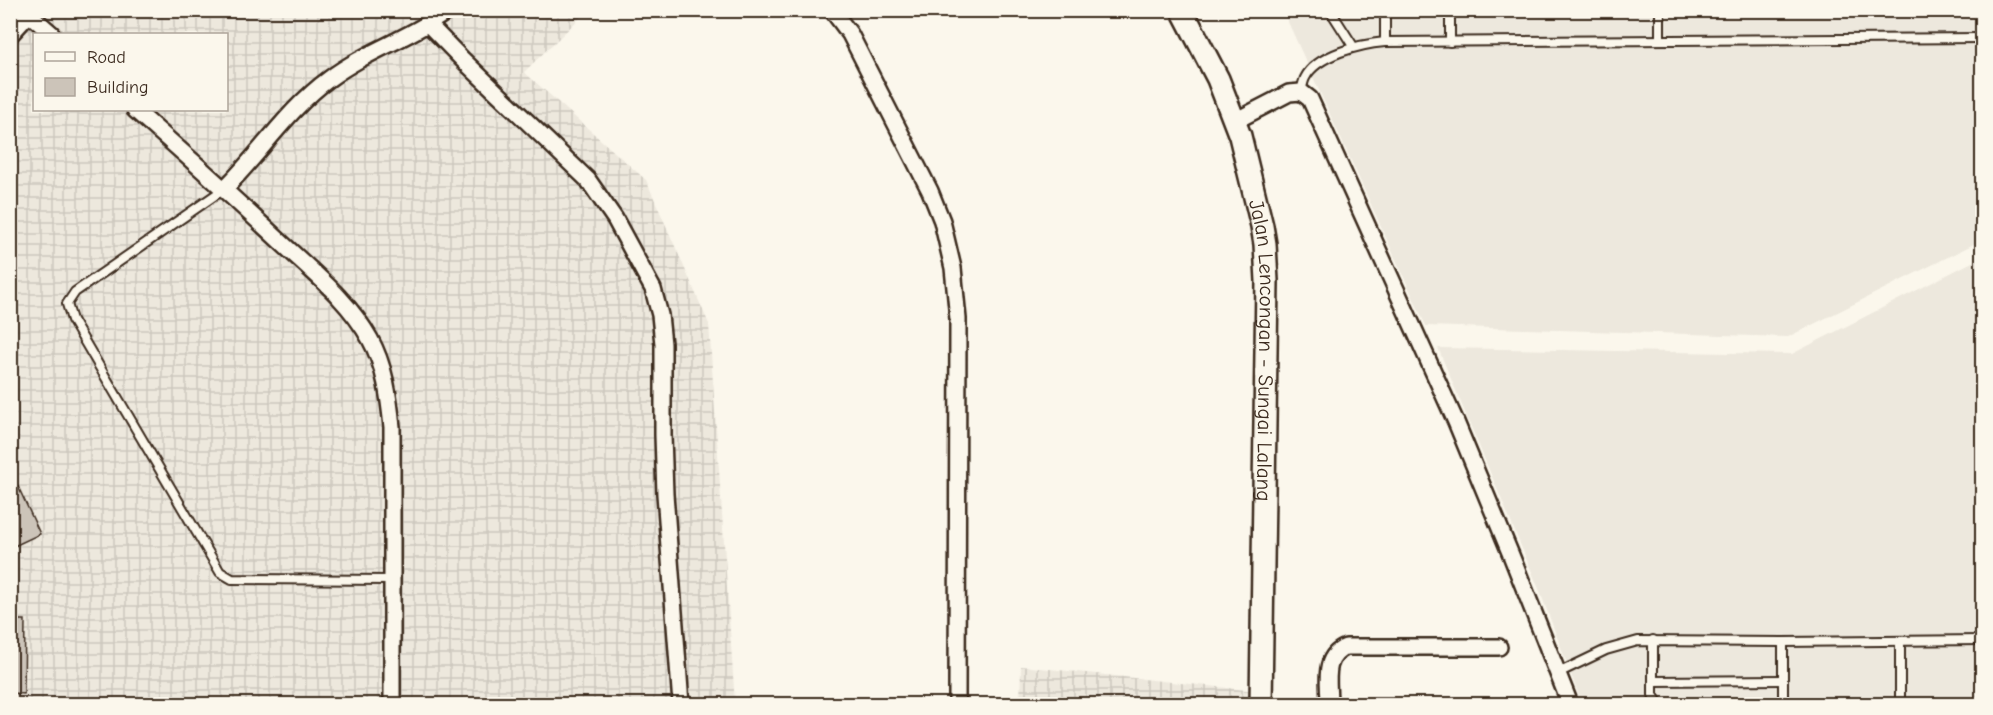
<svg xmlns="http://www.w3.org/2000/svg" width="1993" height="715" viewBox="0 0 1993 715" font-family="'Comic Neue',sans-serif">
<defs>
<pattern id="industrial-grid" width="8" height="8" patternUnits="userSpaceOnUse" patternTransform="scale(1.5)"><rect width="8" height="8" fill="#ede8dd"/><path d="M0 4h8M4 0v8" fill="none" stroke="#ccc7bd"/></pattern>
</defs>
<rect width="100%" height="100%" fill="#fbf7ec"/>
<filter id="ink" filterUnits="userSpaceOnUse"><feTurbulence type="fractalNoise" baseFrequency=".0167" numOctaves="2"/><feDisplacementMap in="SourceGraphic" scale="12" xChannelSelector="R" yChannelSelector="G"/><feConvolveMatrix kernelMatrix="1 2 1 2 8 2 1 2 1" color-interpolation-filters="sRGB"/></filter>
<g filter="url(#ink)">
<g fill="#ede8dd">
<polygon points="1283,11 1982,11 1982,240 1788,337 1426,326"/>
<polygon points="1982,257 1982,704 1582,704 1539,589 1438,348 1792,354"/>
</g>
<g fill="url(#industrial-grid)" fill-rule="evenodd">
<path d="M10,11h577l-63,61 122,108 63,144 26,380h-724zM34,34h192v76h-192z"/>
<polygon points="1021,666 1265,692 1264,704 1020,704"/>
</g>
<g fill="#ccc4b9" stroke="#3b2a1e" stroke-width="1.5">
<polygon points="10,469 40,534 10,548"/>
<polygon points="10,620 25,620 24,694 10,693"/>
</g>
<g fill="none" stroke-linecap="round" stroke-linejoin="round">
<g stroke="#3b2a1e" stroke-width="12">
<g id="lane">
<polyline points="1330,10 1353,46"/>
<polyline points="1385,10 1385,42"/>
<polyline points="1660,40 1660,10"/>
<polyline points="1450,42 1450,10"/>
<path d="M1301,92c1,-4 2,-10 4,-14 11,-23 56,-34 80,-36l597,-4"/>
<polyline points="224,189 75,292 67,304 72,320 220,572 232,579 391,580"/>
<polyline points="1653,640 1653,695 1659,704"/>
<polyline points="1900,641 1900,704"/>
<polyline points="1558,673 1606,650 1638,641 1783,642 1982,640"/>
<polyline points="1653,681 1783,680"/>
<polyline points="1781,704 1783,700 1783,642"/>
</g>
</g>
<g stroke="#3b2a1e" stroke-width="20">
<g id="street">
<polyline points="32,10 29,14 52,34"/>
<polyline points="832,10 850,34 930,191 942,221 953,268 958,319 957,704"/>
<polyline points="429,25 463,60 588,180 615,219 653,289 660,315 663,344 663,435 665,494 681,704"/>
<polyline points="10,35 29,14 25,10"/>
<path d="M135,110c50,44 100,89 149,135 31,29 65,56 86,94 15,27 19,58 22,88v277"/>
<polyline points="1235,121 1289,93 1301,92 1310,99 1456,422 1511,555 1570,704"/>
<path d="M224,189c36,-35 64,-80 105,-110 37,-28 82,-41 120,-69"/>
<path d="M1329,704c0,-22 -7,-47 17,-57h153"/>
</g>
</g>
<g stroke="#3b2a1e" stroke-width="26">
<g id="secondary">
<path id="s1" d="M1182,10l36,69 22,57 22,90 3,18 2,37 -6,423"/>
</g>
</g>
<use href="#lane" stroke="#fbf7ec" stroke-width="8"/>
<use href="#street" stroke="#fbf7ec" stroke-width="15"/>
<use href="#secondary" stroke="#fbf7ec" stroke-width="21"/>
</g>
</g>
<g text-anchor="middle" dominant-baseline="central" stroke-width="6" stroke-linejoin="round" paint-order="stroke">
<g font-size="21" fill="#3b2a1e" stroke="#fbf7ec">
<text stroke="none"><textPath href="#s1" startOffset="356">Jalan Lencongan - Sungai Lalang</textPath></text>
</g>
</g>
<rect width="1993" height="715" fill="none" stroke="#fbf7ec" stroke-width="36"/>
<rect x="18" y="18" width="1957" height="679" fill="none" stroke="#3b2a1e" stroke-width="2" filter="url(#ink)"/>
<rect x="33" y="33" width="195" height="78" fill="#fbf7ec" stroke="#aea59a" stroke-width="1.5"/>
<rect x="45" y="52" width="30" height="9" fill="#fbf7ec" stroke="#aea59a" stroke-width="1.5"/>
<text x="87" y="63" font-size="18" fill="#3b2a1e">Road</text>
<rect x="45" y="78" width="30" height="18" fill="#ccc4b9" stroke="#aea59a" stroke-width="1.5"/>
<text x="87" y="93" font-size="18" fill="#3b2a1e">Building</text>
</svg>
